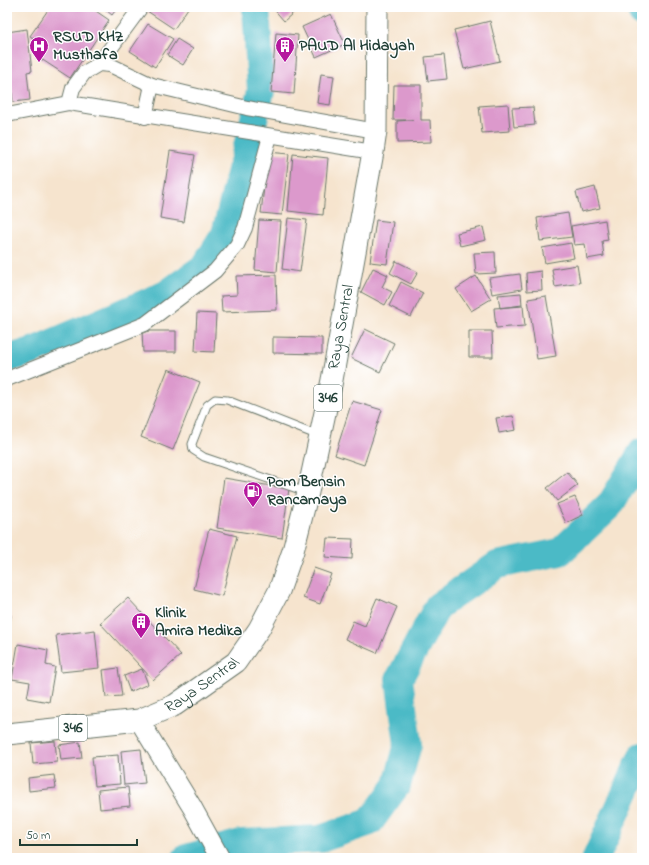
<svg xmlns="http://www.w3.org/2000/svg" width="649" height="865" viewBox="0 0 649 865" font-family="'Indie Flower',sans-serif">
<rect width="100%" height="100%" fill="#fff"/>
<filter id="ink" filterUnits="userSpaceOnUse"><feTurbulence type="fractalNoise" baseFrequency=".025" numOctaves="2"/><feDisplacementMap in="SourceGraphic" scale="8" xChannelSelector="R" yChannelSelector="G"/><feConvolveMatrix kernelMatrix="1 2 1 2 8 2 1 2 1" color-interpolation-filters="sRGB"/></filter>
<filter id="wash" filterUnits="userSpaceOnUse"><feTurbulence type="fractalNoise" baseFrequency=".012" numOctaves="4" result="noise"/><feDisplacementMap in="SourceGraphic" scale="16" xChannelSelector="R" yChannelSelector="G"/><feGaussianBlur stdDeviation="0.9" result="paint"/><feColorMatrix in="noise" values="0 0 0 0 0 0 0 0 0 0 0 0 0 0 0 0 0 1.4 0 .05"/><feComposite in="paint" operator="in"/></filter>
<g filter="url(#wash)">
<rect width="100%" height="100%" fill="#f6e4ce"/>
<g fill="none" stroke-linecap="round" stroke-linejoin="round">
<g stroke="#4cbac6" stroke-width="28">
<polyline points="640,7 642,13"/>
<polyline points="7,359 35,350 166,294 205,266 225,234 261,91 256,7"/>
<polyline points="186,858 241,843 320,839 370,822 397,785 408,744 399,679 438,606 497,565 560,552 610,505 642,452"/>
<polyline points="596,858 642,756"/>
</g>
</g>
<g id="blocks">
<g fill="#dc99cc">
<polygon points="50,7 90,7 109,20 70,78 35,55 42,44 30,36"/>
<polygon points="102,7 118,7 112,15"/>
<polygon points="150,7 187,7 188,8 174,29 147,11"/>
<polygon points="272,7 300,7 284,21"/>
<polygon points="331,14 345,44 316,57 302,27"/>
<polygon points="490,21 500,61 464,69 454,30"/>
<polygon points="148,24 173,39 155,67 130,51"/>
<polygon points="27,29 32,71 27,72 30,100 13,102 10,74 7,75 7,32"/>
<polygon points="276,33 298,35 294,94 271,92"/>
<polygon points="177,39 193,49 183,65 167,55"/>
<polygon points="444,55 447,79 428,81 425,57"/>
<polygon points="321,74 334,76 330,105 317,103"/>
<polygon points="394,85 421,85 421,120 430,120 431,142 397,143 397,121 413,120 393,120"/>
<polygon points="508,104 510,131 482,133 479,106"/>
<polygon points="533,107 535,125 514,127 512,108"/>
<polygon points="170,151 195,155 184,222 160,218"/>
<polygon points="268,152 289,154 282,215 261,213"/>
<polygon points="293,154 328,158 323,215 288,211"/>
<polygon points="595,187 600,208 581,212 576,192"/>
<polygon points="568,213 572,237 540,241 537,218"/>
<polygon points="288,218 307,220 300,272 282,269"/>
<polygon points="259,220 281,221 277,272 255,270"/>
<polygon points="376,220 393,222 387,264 370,262"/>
<polygon points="605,220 608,240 602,241 604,256 587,259 585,244 574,245 571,226"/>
<polygon points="483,227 486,240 460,246 457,233"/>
<polygon points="571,243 574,258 545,263 542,248"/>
<polygon points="495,252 496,273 476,274 474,253"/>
<polygon points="396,261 418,272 411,284 390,273"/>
<polygon points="577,265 580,283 555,287 552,269"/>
<polygon points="373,268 388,275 382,287 392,292 385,305 361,292"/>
<polygon points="541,271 542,290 527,291 526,273"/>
<polygon points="520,274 522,289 492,294 489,278"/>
<polygon points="276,275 277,310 222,312 221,296 237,295 236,276"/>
<polygon points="476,276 491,299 471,311 456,289"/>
<polygon points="401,282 423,293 411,317 389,306"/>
<polygon points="521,293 522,305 500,308 498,295"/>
<polygon points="546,296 556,356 537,359 528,299"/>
<polygon points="523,306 525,326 496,328 494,308"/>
<polygon points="197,313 216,314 214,352 195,351"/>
<polygon points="365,329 394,343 380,372 351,358"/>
<polygon points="142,331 176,331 176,352 143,352"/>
<polygon points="469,331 492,331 493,357 469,357"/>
<polygon points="273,337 322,338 322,354 273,353"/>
<polygon points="168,369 200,382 173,450 141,437"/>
<polygon points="352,401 382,410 364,465 335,455"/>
<polygon points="513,416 516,430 499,433 496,418"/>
<polygon points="567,472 578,485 557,501 547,488"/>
<polygon points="224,478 289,489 282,538 217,528"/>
<polygon points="575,497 583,515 566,523 557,504"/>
<polygon points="209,529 237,536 222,596 194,589"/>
<polygon points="327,538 353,539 352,559 325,557"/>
<polygon points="314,568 331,574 320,604 303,598"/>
<polygon points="128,598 181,655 153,680 100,623"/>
<polygon points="377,598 397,607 377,653 345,639 353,621 365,626"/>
<polygon points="7,614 11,615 8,646 7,646"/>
<polygon points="95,630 99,668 61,672 56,635"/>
<polygon points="18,644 48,650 46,665 55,667 49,702 27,698 30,682 12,679"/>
<polygon points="118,668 122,696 106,697 103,670"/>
<polygon points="142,669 148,684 130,692 124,676"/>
<polygon points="55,741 57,762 33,764 31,743"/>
<polygon points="80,742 82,758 61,760 59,745"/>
<polygon points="141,749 145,783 124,785 121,751"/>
<polygon points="118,755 120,784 95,786 92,757"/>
<polygon points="54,775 56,788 29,791 28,778"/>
<polygon points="128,787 130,806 100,809 98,790"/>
</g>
</g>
</g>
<g filter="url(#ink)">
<use href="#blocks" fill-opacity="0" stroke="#6a776a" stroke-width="1"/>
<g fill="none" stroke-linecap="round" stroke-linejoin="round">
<g stroke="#6a776a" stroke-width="9">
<polyline id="service" points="306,492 204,457 193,450 192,444 207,405 215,399 227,400 319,436"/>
</g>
<g stroke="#6a776a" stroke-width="16">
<g id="minor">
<polyline points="99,64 141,7"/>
<polyline points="69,103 373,152"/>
<polyline points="7,115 69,103 73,88 84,73 99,64 110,65 152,85 247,108 376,131"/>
<polyline points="145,117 152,85"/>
<polyline points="7,379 145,324 215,271 237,245 245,228 270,136"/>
</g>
</g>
<g stroke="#6a776a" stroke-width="21">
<polyline id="secondary" points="139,720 192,807 220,858"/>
</g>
<g stroke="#6a776a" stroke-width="23">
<g id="primary">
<path id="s1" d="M7,734l132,-14 36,-15 61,-43 23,-33 20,-38 14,-40 15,-59 24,-112 41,-228 3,-21 1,-124"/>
</g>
</g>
<use href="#service" stroke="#fff" stroke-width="7"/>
<use href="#minor" stroke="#fff" stroke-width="14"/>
<use href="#secondary" stroke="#fff" stroke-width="19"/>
<use href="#primary" stroke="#fff" stroke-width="21"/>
</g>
</g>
<defs>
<g id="hospital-pin" transform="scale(1)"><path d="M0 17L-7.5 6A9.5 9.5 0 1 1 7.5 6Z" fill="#b5179e" stroke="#fff"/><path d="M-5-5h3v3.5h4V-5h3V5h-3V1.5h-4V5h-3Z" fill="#fff"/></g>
<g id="building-pin" transform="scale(1)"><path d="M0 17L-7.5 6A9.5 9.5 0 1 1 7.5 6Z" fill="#b5179e" stroke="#fff"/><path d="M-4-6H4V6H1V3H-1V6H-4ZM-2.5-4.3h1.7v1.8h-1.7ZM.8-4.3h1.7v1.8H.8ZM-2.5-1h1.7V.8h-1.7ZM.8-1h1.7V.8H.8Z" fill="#fff"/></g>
<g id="fuel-pin" transform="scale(1)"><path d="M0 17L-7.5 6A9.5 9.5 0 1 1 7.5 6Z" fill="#b5179e" stroke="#fff"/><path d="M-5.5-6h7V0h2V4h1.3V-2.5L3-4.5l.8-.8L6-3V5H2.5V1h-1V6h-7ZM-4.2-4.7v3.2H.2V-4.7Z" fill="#fff"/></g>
</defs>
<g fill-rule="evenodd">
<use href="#hospital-pin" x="39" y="46"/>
<use href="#building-pin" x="285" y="46"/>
<use href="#fuel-pin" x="253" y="491"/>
<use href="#building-pin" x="141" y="622"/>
</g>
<g text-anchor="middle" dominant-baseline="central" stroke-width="3" stroke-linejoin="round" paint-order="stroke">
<g fill="#fff" stroke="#627771" stroke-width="1">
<rect x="314" y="385" width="28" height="26" rx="3"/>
<rect x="59" y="715" width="28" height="26" rx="3"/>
</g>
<g font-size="15" font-weight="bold" fill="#1f3d34">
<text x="328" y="398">346</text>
<text x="73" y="728">346</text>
</g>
<g font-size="16" font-weight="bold" fill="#1f3d34" stroke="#fff" text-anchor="start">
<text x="53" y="37">RSUD KHZ<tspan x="53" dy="18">Musthafa</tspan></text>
<text x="299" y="46">PAUD Al Hidayah</text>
<text x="267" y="482">Pom Bensin<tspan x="267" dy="18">Rancamaya</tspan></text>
<text x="155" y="613">Klinik<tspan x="155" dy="18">Amira Medika</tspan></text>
</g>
<g font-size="16" fill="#1f3d34" stroke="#fff">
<text stroke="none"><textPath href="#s1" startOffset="601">Raya Sentral</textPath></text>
<text stroke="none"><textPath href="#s1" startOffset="205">Raya Sentral</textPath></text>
</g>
</g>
<rect width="649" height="865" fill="none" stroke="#fff" stroke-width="24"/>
<path d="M20 839v6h117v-6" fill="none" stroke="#1f3d34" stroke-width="2"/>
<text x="26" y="839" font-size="12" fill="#1f3d34" stroke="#ffffff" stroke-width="3" paint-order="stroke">50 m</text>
</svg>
